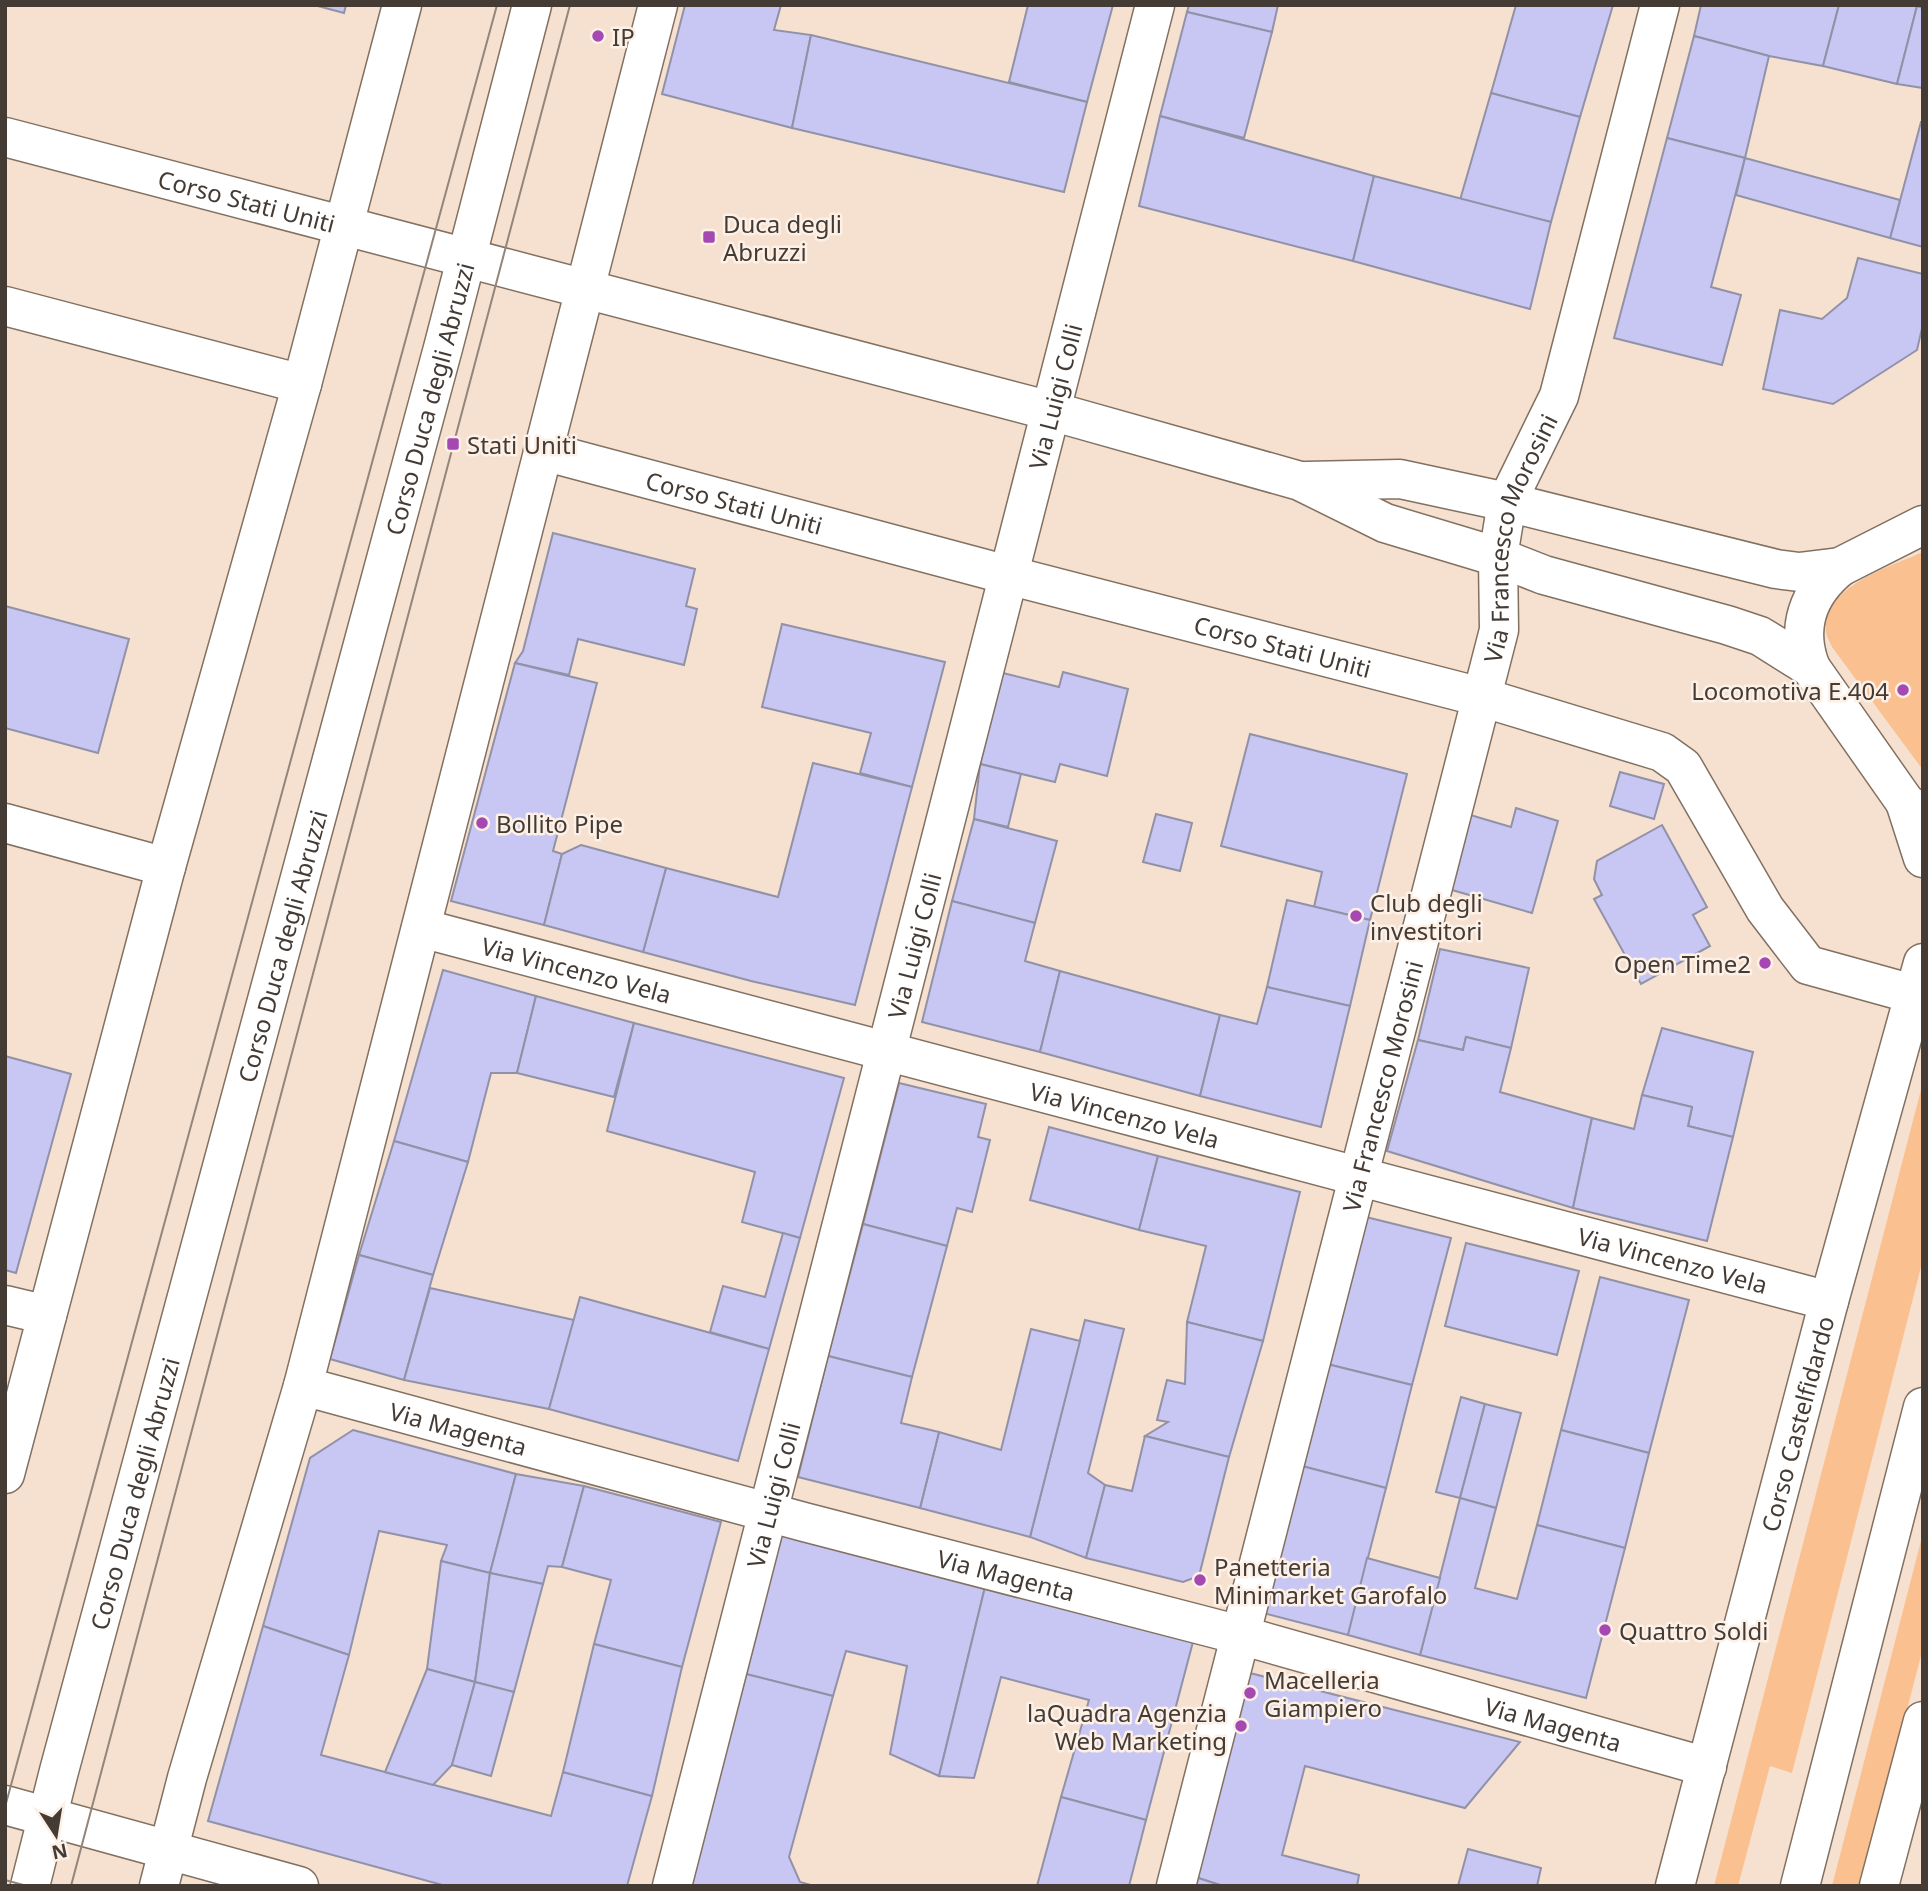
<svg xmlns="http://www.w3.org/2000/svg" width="1928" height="1891" viewBox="0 0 1928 1891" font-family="'Noto Sans',sans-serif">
<rect width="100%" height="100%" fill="#f6e1d0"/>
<g fill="#fac090">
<path d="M1923,552v218l-91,-123c-2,-5 -6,-11 -6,-16 -7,-43 66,-65 97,-79z"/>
<polygon points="1923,1082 1923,1259 1792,1773 1770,1766 1738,1886 1714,1886"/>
<polygon points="1923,1533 1923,1648 1861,1886 1832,1886"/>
</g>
<g fill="#c8c6f3" stroke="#9191a7" stroke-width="2">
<polygon points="314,5 346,5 344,13"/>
<polygon points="685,5 781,5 774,30 811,35 792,128 662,94"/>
<polygon points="1028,5 1113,5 1087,102 1009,82"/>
<polygon points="1189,5 1278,5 1272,32 1187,12"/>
<polygon points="1516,5 1613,5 1580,117 1491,93"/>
<polygon points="1701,5 1839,5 1823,66 1769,56 1694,36"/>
<polygon points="1839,5 1917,6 1897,84 1823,66"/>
<polygon points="1917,6 1923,8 1923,88 1897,84"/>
<polygon points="1187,12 1272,32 1244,138 1160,116"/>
<polygon points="811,35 1087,102 1064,192 792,128"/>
<polygon points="1694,36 1769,56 1745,158 1667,138"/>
<polygon points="1491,93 1580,117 1551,222 1460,200"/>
<polygon points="1160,116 1374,176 1353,261 1139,206"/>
<polygon points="1921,122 1923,122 1923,247 1890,238"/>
<polygon points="1667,138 1745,158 1711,287 1741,295 1722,365 1614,338"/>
<polygon points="1745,158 1900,200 1890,238 1736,195"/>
<polygon points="1374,176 1551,222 1530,309 1353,261"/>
<polygon points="1858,258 1923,274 1923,324 1917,350 1833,404 1763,389 1780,310 1822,319 1847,298"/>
<polygon points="553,533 695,569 686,606 697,609 684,665 578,639 569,675 515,663 523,651"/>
<polygon points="5,606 129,639 98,753 5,728"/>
<polygon points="782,624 945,662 912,787 860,773 871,733 762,707"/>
<polygon points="515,663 597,683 553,851 562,854 544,925 451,901"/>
<polygon points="1063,672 1128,689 1107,776 1060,764 1055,782 980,764 1003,673 1059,687"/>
<polygon points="1250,734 1407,774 1370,920 1314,907 1322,872 1221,846"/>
<polygon points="813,763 912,787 855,1005 751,981 643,952 666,868 778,897"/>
<polygon points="980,764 1021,774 1008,827 974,819"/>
<polygon points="1620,772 1664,784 1654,819 1610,806"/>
<polygon points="1516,808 1558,821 1532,913 1445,888 1467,814 1511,827"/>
<polygon points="1156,814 1192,823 1180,871 1143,862"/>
<polygon points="974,819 1057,841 1035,923 952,901"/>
<polygon points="1662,825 1707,907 1693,915 1710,946 1641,984 1594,899 1602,895 1594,879 1597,861"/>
<polygon points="581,845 666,868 643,952 544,925 562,854"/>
<polygon points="1287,900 1370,920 1350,1006 1267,987"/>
<polygon points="952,901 1035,923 1025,961 1060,971 1040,1052 922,1022"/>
<polygon points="1440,949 1529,968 1511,1048 1466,1037 1463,1050 1418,1040"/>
<polygon points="443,970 536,996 517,1073 491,1073 468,1162 394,1141"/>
<polygon points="1060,971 1220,1015 1200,1096 1040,1052"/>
<polygon points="1267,987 1350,1006 1321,1127 1200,1096 1220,1015 1257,1024"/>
<polygon points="536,996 634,1023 614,1097 517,1073"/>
<polygon points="634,1023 844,1078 800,1238 742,1222 755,1172 607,1131"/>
<polygon points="1662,1028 1753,1052 1733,1137 1688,1126 1692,1107 1642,1095"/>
<polygon points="1466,1037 1511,1048 1500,1092 1592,1118 1573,1208 1387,1151 1418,1040 1463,1050"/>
<polygon points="5,1056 71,1074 16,1273 5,1270"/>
<polygon points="899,1083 986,1104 978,1137 990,1140 972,1212 957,1208 947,1246 863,1224"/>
<polygon points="1642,1095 1692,1107 1688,1126 1733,1137 1707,1241 1573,1208 1592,1118 1634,1129"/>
<polygon points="1049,1127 1158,1156 1139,1230 1030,1200"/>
<polygon points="394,1141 468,1162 433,1275 359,1255"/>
<polygon points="1158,1156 1300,1192 1263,1341 1187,1322 1206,1246 1139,1230"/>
<polygon points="1366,1217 1451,1238 1412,1385 1327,1364"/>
<polygon points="863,1224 947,1246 912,1377 828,1356"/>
<polygon points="783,1233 800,1238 769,1349 710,1332 723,1286 765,1297"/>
<polygon points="1466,1243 1579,1271 1557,1355 1445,1326"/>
<polygon points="359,1255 433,1275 404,1380 330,1359"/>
<polygon points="1600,1277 1689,1300 1649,1453 1561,1430"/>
<polygon points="430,1288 574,1320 549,1409 404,1380"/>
<polygon points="580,1297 769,1349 738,1461 549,1409"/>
<polygon points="1085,1320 1124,1329 1088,1473 1105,1485 1086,1558 1030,1537"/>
<polygon points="1187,1322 1263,1341 1229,1457 1145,1436 1168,1422 1157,1420 1167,1380 1185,1384"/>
<polygon points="1031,1329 1080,1341 1030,1537 920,1508 939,1432 1001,1450"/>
<polygon points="828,1356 912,1377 901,1423 939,1432 920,1508 798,1477"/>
<polygon points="1327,1364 1412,1385 1386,1488 1302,1466"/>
<polygon points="1461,1397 1485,1404 1460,1498 1436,1492"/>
<polygon points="1485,1404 1521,1413 1496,1508 1460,1498"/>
<polygon points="353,1430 516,1474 490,1573 441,1561 447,1545 379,1531 349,1655 263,1626 310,1458"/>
<polygon points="1561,1430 1649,1453 1625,1548 1537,1525"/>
<polygon points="1145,1436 1229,1457 1199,1576 1183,1582 1086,1558 1105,1485 1132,1491"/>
<polygon points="1302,1466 1386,1488 1348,1635 1263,1613"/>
<polygon points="516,1474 584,1486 562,1567 548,1566 543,1584 490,1573"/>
<polygon points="584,1486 721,1522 682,1667 594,1644 611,1580 562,1567"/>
<polygon points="1460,1498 1496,1508 1475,1588 1517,1599 1537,1525 1625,1548 1586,1698 1420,1655"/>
<polygon points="780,1529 986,1583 939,1776 890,1754 907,1666 846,1651 833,1696 742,1673"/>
<polygon points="1367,1558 1440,1578 1420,1655 1348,1635"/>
<polygon points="441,1561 490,1573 475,1682 427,1669"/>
<polygon points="490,1573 543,1584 514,1692 475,1682"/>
<polygon points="986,1583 1194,1638 1146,1820 1061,1797 1089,1700 1001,1677 974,1778 939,1776"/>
<polygon points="263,1626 349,1655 321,1755 551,1816 563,1772 652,1796 627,1886 446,1886 208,1821"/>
<polygon points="594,1644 682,1667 652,1796 563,1772"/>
<polygon points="427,1669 475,1682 452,1765 433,1785 385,1772"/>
<polygon points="1246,1672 1520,1742 1465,1808 1305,1766 1282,1855 1359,1875 1357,1886 1223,1886 1192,1876"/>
<polygon points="742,1673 833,1696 789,1857 800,1882 814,1886 689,1886"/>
<polygon points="475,1682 514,1692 491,1776 452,1765"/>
<polygon points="1061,1797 1146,1820 1129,1886 1037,1886"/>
<polygon points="1468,1849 1541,1868 1537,1886 1458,1886"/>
<polygon points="1192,1876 1223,1886 1190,1886"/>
</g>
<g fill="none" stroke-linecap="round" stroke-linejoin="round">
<g stroke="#827061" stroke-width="41">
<g id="street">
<polyline points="5,306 302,384"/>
<path id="s1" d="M543,451l465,124 473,122 181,55 21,15 82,142 43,56 105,29"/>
<polyline points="1905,802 1923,858"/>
<polyline points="5,823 166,867"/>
<path id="s2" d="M421,928l1408,373"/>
<polyline points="5,1305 47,1315"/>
<path id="s3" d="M303,1386l501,136 436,113 467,132"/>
<polyline points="5,1474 166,867 302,384 402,5"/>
<polyline points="5,1805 299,1886"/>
<polyline points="159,1886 187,1778 303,1386 658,5"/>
<path id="s4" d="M672,1886l483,-1881"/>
<path id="s5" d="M1176,1886l323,-1256 -1,-73 9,-55 52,-106 101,-391"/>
<path id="s6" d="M1675,1886l154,-585 94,-338"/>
</g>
</g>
<g stroke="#827061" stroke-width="41">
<g id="secondary">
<path id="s7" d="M5,137l1046,274 249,70 85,42 113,34 46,18 183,50 33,11 51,32 94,134 18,14"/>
<polyline points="1306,481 1400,479 1507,502 1776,569 1799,572 1840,567 1923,525"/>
<path d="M1811,668c-16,-40 -3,-75 29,-101"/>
<path id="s8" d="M30,1886l29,-115 384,-1423 89,-343"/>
<polyline points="1800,1886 1923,1407"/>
<polyline points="1879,1886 1923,1721"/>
</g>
</g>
<use href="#street" stroke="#fff" stroke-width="38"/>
<use href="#secondary" stroke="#fff" stroke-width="38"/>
<g stroke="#93857a" stroke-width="2">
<polyline points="5,1807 497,5"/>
<polyline points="5,1880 27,1886"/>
<polyline points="71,1886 570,5"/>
</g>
</g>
<g fill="#a548b1" stroke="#fdf0e6" stroke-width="2.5">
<circle cx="598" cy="36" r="7"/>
<rect x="702" y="230" width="14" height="14" rx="3.5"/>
<rect x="446" y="437" width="14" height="14" rx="3.5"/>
<circle cx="1903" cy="690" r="7"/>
<circle cx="482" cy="823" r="7"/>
<circle cx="1356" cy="916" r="7"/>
<circle cx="1765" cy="963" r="7"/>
<circle cx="1200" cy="1580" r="7"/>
<circle cx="1605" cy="1630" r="7"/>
<circle cx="1250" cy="1693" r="7"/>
<circle cx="1241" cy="1726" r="7"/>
</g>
<g text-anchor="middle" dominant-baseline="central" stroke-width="5" stroke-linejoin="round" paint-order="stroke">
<g font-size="24" fill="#443b35" stroke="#fdf0e6" text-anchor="start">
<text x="612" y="36">IP</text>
<text x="723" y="223">Duca degli<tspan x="723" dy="28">Abruzzi</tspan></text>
<text x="467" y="444">Stati Uniti</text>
<text x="1889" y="690" text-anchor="end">Locomotiva E.404</text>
<text x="496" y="823">Bollito Pipe</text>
<text x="1370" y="902">Club degli<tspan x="1370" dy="28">investitori</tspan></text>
<text x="1751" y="963" text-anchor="end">Open Time2</text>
<text x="1214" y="1566">Panetteria<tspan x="1214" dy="28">Minimarket Garofalo</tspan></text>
<text x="1619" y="1630">Quattro Soldi</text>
<text x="1264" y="1679">Macelleria<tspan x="1264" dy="28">Giampiero</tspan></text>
<text x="1227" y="1712" text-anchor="end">laQuadra Agenzia<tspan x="1227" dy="28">Web Marketing</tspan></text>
</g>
<g font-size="24" fill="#443b35" stroke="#fdf0e6">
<text stroke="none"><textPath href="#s7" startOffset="250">Corso Stati Uniti</textPath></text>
<text stroke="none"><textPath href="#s4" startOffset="1538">Via Luigi Colli</textPath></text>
<text stroke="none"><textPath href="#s8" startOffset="1540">Corso Duca degli Abruzzi</textPath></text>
<text stroke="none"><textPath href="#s1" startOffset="198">Corso Stati Uniti</textPath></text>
<text stroke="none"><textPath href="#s5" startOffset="1393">Via Francesco Morosini</textPath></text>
<text stroke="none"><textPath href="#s1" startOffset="765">Corso Stati Uniti</textPath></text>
<text stroke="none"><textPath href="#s4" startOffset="971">Via Luigi Colli</textPath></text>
<text stroke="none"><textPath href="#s8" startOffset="973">Corso Duca degli Abruzzi</textPath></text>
<text stroke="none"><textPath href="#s2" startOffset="161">Via Vincenzo Vela</textPath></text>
<text stroke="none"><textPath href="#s5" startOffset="826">Via Francesco Morosini</textPath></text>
<text stroke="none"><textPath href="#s2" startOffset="728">Via Vincenzo Vela</textPath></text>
<text stroke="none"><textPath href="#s2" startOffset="1295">Via Vincenzo Vela</textPath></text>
<text stroke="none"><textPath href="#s6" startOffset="478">Corso Castelfidardo</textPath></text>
<text stroke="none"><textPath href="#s3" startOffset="161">Via Magenta</textPath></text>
<text stroke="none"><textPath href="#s8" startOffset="406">Corso Duca degli Abruzzi</textPath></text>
<text stroke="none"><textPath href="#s4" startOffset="404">Via Luigi Colli</textPath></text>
<text stroke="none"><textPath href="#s3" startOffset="728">Via Magenta</textPath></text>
<text stroke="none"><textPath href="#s3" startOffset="1295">Via Magenta</textPath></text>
</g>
</g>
<rect width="1928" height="1891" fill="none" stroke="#443b35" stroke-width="14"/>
<g transform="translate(56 1835) rotate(168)" stroke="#fdf0e6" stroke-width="5" paint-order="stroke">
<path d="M0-5L12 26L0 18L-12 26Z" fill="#443b35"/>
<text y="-10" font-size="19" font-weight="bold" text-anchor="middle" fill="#443b35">N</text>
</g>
</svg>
